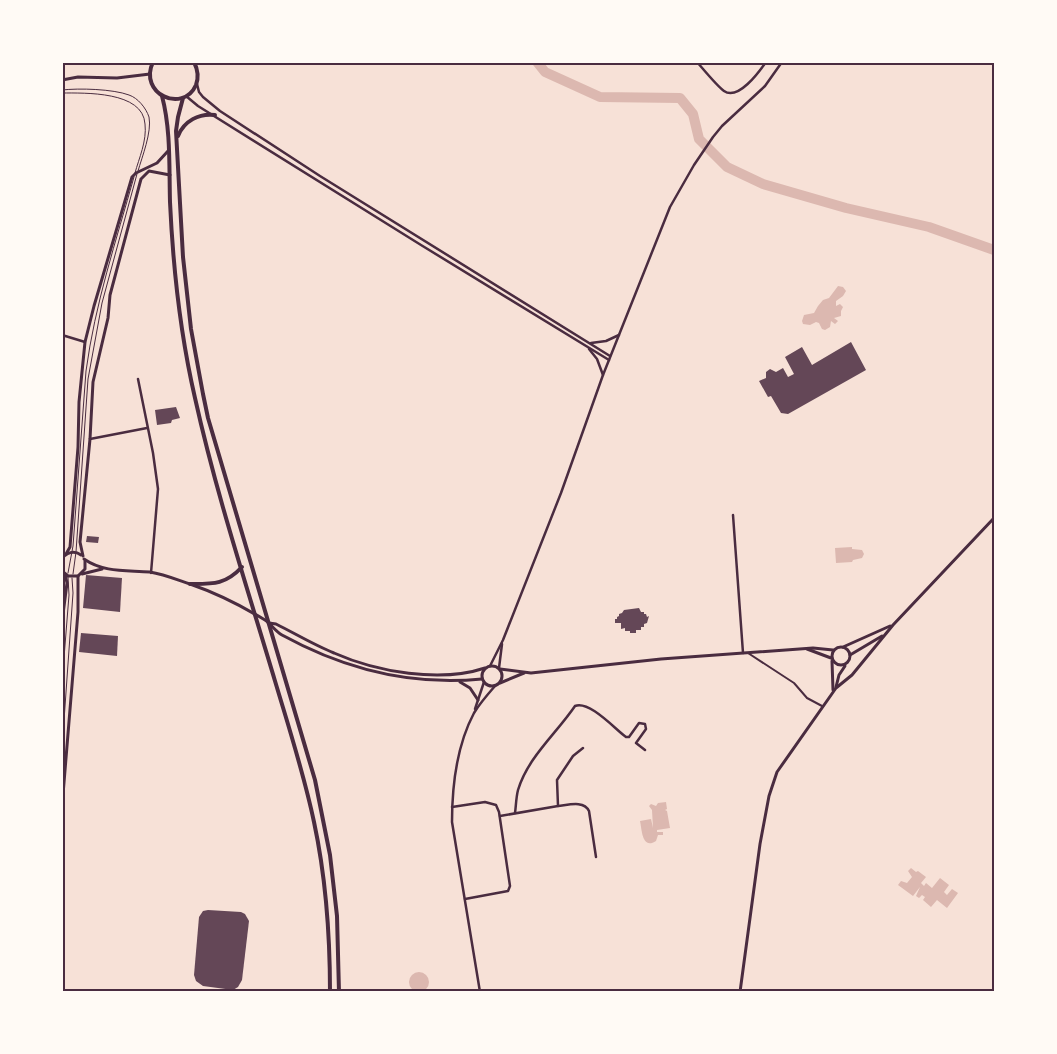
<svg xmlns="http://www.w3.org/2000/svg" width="1057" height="1054" viewBox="0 0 1057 1054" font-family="Merriweather,serif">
<rect width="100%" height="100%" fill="#f7e1d7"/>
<g fill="#dcb8b0">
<polygon points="838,286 843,287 846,291 843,296 836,301 836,306 840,304 843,307 841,311 841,316 834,318 838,321 835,324 831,321 830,327 825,330 822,329 819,323 816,322 810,325 803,324 802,321 804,315 814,313 818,306 823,300 829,298"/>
<polygon points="852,547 852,549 862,550 864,554 862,558 853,560 852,562 836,563 835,548"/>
<path d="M666,802l1,7 -2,1 2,1 3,17 -13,2v2h6v3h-5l-2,6c-14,9 -14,-11 -16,-20l11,-2 2,9 -1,-18 -3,-4 2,-2 5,2 2,-3z"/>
<polygon points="911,868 916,872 918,871 926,877 921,883 924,886 926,883 932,888 940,878 949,885 944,892 947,895 952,889 958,893 947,908 937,900 931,907 923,900 925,897 922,895 919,898 916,896 920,887 913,896 898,885 901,881 907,883 912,877 908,871"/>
<circle cx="419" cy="982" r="10"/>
</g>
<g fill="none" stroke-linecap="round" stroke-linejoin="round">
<polyline stroke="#dcb8b0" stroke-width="10" points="537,62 545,72 600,97 680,98 693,114 699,139 727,167 763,184 846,208 929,227 994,250"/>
</g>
<g fill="#644757">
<polygon points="851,342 866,370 788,414 781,413 771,396 768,397 759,381 766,378 766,372 770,369 776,372 783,368 788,377 794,374 785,357 802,347 812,365"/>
<polygon points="176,407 180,418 172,420 171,423 157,425 155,410"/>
<polygon points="87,536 99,537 98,543 86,542"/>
<polygon points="86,575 122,578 120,612 83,608"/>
<polygon points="639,608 641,612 644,612 644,614 646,614 647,617 649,616 647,623 644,624 644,627 641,627 641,630 636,630 636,633 630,633 630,631 625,631 625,628 621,629 621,623 615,623 615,619 617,619 617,617 619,616 619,614 622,613 624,610"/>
<polygon points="81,633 118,636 117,656 79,652"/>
<polygon points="208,910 241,912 245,914 249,921 242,980 238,987 233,990 203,986 196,981 194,975 199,917 203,911"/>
</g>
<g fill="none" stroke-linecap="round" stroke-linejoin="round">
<g stroke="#4a2c40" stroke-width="1">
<path d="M62,90c17,-2 51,-1 67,5 9,3 17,13 20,22 3,15 -7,40 -11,54"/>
<path d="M62,93c23,0 81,-2 83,31 2,17 -6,34 -10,49"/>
<path d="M68,573l5,-27 13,-175c9,-67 30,-130 48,-194"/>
<polyline points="73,574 76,552 88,379 102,303 137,174"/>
<polyline points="62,683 69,595 68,577"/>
<polyline points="62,749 73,593 72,578"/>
</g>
<polyline stroke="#4a2c40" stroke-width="2" points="748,653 794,683 807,698 822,706"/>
<g stroke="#4a2c40" stroke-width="2.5">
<path d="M697,62c7,8 20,24 27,29 14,10 35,-19 42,-29"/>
<polyline points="197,84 199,92 203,97 220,111 320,176 610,356"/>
<polyline points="186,96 198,106 421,245 609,360"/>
<polyline points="62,335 85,342"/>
<polyline points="591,343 606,341 619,335"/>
<polyline points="589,349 597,359 603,375"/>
<polyline points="138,379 153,453 158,489 151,573"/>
<polyline points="90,439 147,428"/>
<polyline points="733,515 743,653"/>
<polyline points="490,666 503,640 561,493 603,375 670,207 694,165 713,137 722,126 765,86 782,62"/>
<polyline points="499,668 502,644"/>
<polyline points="475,709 484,682"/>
<path d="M558,806c10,-1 26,-6 31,5l7,46"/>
<polyline points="452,807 485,802 496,805 499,812 510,886 508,891 465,899"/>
<path d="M515,813c1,-7 1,-15 3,-23 10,-33 38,-56 57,-84 14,-6 40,23 51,31h3l10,-14 6,1 1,5 -10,14 9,7"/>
<polyline points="500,816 558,806 557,780 573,756 583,748"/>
<path d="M480,992l-28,-170c0,-36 5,-77 22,-109 6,-10 14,-19 21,-27"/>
</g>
<g stroke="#4a2c40" stroke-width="3">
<polyline points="62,80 78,77 117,78 150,74"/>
<polyline points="66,554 70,547 78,447 79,402 85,342 94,306 132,177 136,173 157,163 168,151"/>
<polyline points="83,556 80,542 90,439 93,382 108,318 110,295 141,179 149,171 170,175"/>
<path d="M62,558c6,-6 12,-8 19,-3"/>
<path d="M84,559c20,14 43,11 66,13 13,2 28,8 40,12 26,9 52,22 75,36 6,4 10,11 17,15 62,34 130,51 200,44"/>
<polyline points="62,571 68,576 78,576 85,569 85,561"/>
<polyline points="82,574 102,569"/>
<polyline points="62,622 67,583 65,574"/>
<path d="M269,623l7,1c20,10 38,21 58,29 43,19 106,30 151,15"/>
<circle cx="841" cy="656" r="9"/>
<polyline points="843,647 890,626"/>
<polyline points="807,649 831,658"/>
<polyline points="850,655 882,636"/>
<polyline points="832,661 833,690"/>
<circle cx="492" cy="676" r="10"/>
<polyline points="500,669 531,673 661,659 813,648 833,650"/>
<polyline points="460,682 470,688 478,700"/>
<polyline points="500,683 524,673"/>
<polyline points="836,687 839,675 845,666"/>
<polyline points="62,807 78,612 78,576"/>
<polyline points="740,992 760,844 769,796 777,772 836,688 852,675 893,625 994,518"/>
</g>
<g stroke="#4a2c40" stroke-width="4">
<path d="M153,62c-15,32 30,52 43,23 3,-8 2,-15 -2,-23"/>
<path d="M162,96c9,34 7,71 8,106 3,65 10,131 25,196 21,95 52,189 80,283 14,47 29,93 39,141 12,56 16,113 16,170"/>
<polyline points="183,98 178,117 176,131 183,257 191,329 203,394 208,418 315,780 330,855 337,916 339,992"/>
<path d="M178,136c6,-15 21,-23 37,-21"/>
<path d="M190,584c23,0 35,1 52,-17"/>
</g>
</g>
<rect width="1057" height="1054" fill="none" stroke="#fffaf5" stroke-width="128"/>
<rect x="64" y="64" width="929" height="926" fill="none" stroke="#4a2c40" stroke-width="2"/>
</svg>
